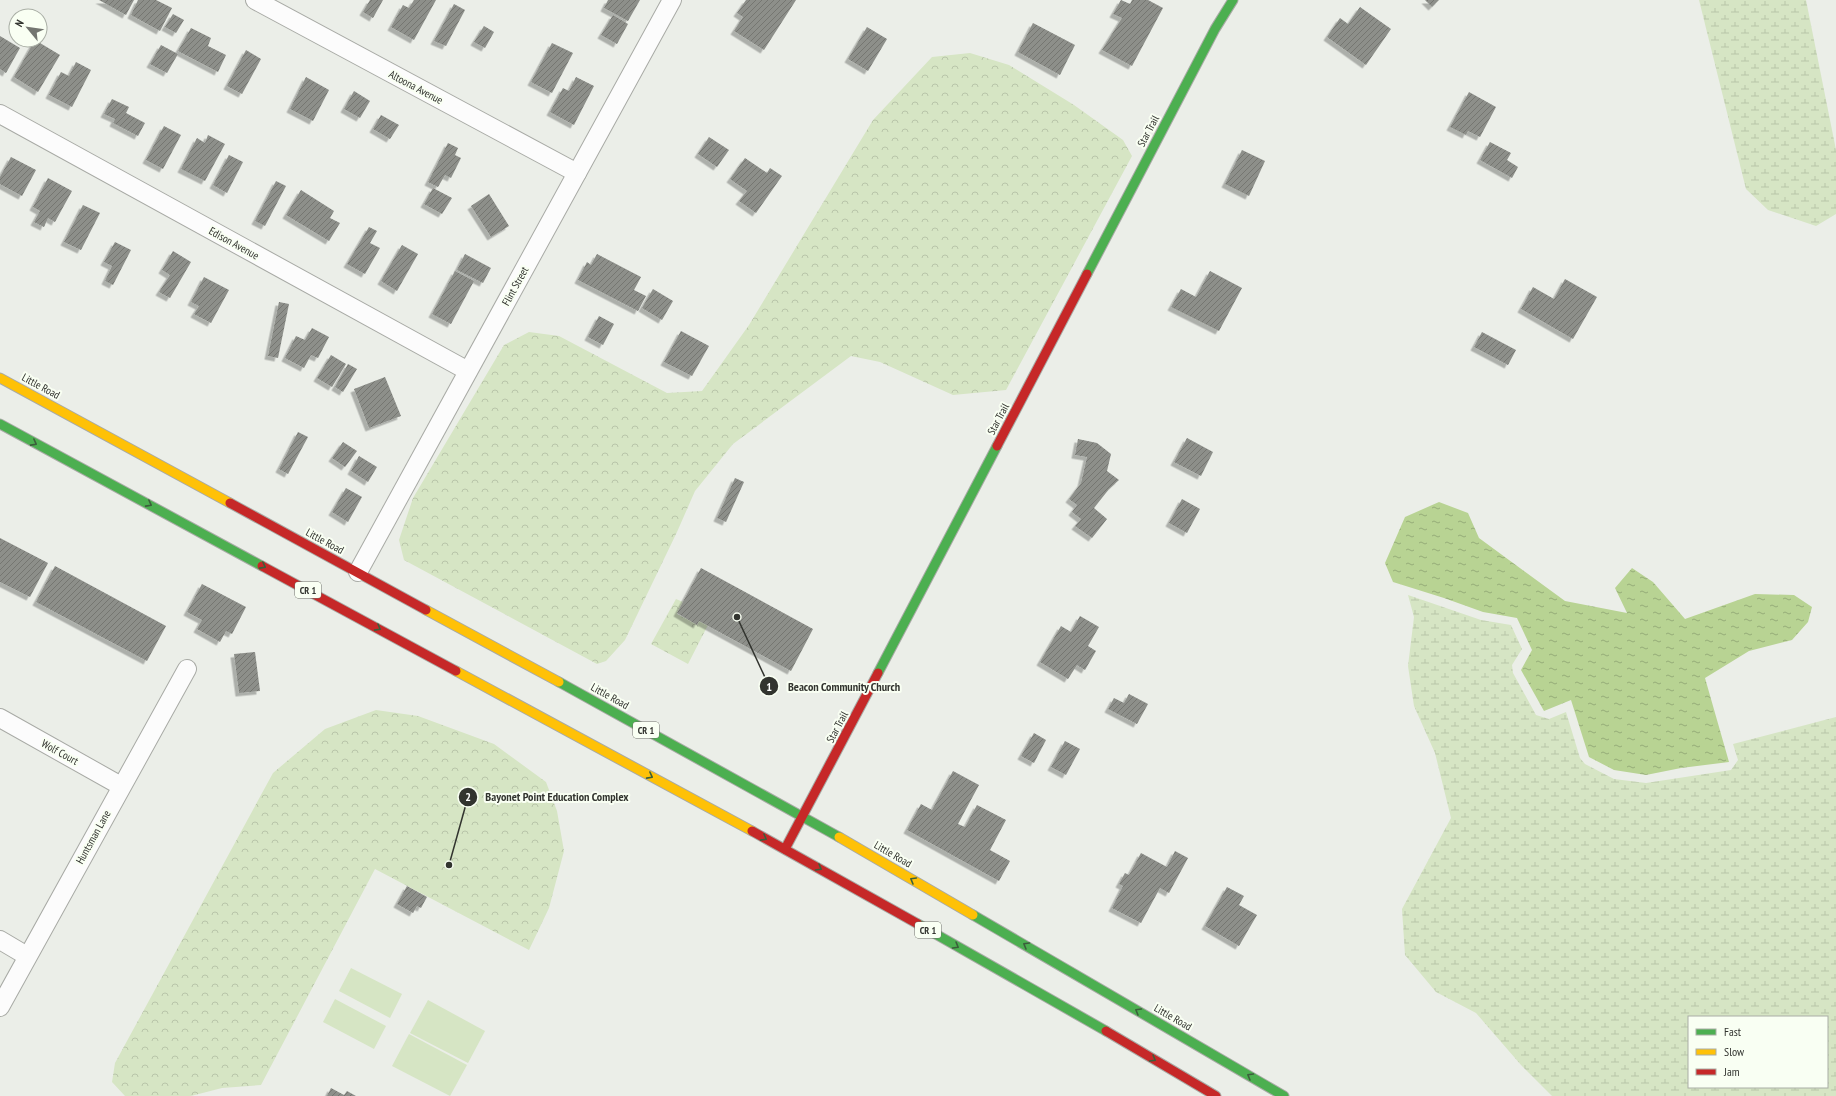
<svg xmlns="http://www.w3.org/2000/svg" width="1836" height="1096" viewBox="0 0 1836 1096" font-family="'PT Sans Narrow',sans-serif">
<defs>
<pattern id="forest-crowns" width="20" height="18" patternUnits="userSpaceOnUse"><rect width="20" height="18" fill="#d6e5c4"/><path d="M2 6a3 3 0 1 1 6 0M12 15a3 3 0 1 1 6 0" fill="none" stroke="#b8c5a9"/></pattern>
<pattern id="wetland-marsh" width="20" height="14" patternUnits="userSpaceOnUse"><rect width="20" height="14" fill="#d6e5c4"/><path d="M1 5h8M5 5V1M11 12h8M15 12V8" fill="none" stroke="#b8c5a9"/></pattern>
<pattern id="water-ripples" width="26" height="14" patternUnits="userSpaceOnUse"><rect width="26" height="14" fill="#b8d393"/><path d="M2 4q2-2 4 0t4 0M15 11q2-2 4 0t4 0" fill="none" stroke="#96ac78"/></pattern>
<pattern id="building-hatch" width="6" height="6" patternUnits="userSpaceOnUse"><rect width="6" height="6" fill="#8d8f8a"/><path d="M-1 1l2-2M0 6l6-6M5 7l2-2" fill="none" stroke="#747671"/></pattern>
<filter id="shadow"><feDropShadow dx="-3.5" dy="3.5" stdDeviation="0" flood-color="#0004"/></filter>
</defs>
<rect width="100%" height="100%" fill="#ebeee8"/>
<g fill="url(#forest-crowns)">
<polygon points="970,53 1009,65 1074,105 1123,140 1132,156 1006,390 953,395 880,362 851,356 733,444 695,491 677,532 625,640 606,661 597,664 404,560 399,540 413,498 504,345 529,332 559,336 667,393 702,391 749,325 873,120 932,57"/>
<polygon points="676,599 683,602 677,614 697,624 699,621 708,625 688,664 651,644"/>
<polygon points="376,710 418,716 494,744 546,782 557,811 564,851 549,908 529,950 375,869 261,1085 222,1088 191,1096 125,1096 112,1082 115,1063 273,773 325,729"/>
</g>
<g fill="url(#wetland-marsh)" fill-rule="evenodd">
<polygon points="1699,0 1806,0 1836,150 1836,214 1816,226 1768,210 1746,189"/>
<path d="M1408,595l73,25 30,5 11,24 -10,16 1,8 23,42 13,4 17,-7 14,46 5,6 29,15 32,4 85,-13 7,-10 -5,-16 103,-27v379h-284l-31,-31 -45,-52 -40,-21 -31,-37 -3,-46 49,-91 -16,-65 -21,-47 -6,-40 6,-49zM1689,1017h138v70h-138z"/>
</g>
<g fill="#d6e5c4">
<polygon points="351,968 402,994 390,1018 339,991"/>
<polygon points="335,999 386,1026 374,1049 323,1022"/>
<polygon points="428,1000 485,1031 468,1063 410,1033"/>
<polygon points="409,1034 467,1065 450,1096 392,1066"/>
</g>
<polygon fill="url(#water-ripples)" points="1439,502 1468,513 1479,538 1565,601 1627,613 1615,588 1632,568 1653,582 1685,619 1755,594 1794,595 1812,607 1808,622 1792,640 1749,651 1705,678 1729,762 1681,768 1646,775 1614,770 1589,757 1571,700 1544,711 1521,670 1532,650 1517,618 1483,612 1444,598 1393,582 1385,563 1405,517"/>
<g fill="url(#building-hatch)" filter="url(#shadow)">
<polygon points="99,0 134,0 126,15"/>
<polygon points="138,0 156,0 172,8 160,31 131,15"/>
<polygon points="370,0 383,0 373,18 363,12"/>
<polygon points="414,0 436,0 414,40 391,27 403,5 409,8"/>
<polygon points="608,0 640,0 628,21 604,8"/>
<polygon points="746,0 796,0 764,50 734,31 743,17 737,13"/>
<polygon points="1121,0 1130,4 1132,0 1148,0 1163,8 1132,66 1102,50 1122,18 1113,14"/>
<polygon points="1425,0 1439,0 1432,7"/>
<polygon points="454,4 465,10 446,46 434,41"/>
<polygon points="1360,7 1391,29 1366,65 1327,37 1340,18 1348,24"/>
<polygon points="173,14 184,20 176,33 165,27"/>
<polygon points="613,15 628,24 617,44 601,35"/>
<polygon points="1033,23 1075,45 1060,75 1018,52"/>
<polygon points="484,26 494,32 485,48 474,42"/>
<polygon points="867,27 887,39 868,71 848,59"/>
<polygon points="191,28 211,38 208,46 226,55 218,72 178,51"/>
<polygon points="0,36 20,48 6,73 0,69"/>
<polygon points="35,40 60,55 38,92 14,77"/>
<polygon points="552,43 573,53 552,93 531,82"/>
<polygon points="161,45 178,54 167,73 150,64"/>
<polygon points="246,50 261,59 242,94 227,86"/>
<polygon points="76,62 91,70 72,107 49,95 61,72 69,76"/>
<polygon points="306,77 329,90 313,121 290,109"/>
<polygon points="576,77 594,86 574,125 550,112 563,88 569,91"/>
<polygon points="354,91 370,101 360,118 344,109"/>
<polygon points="1469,92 1496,107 1480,137 1468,131 1466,135 1450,127"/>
<polygon points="112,99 129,107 126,113 145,123 138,136 113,123 115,119 104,114"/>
<polygon points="381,115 399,125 390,139 373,129"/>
<polygon points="164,126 181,135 163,169 146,160"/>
<polygon points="208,135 225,144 205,181 181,169 197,138 205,143"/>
<polygon points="709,137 729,150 717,167 698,154"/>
<polygon points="1490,142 1511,153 1507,160 1518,167 1512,178 1480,160"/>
<polygon points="448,143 458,148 455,155 461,158 451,178 445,175 438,187 428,182"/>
<polygon points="1242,150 1265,161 1249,196 1225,184"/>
<polygon points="229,155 243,162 227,193 213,185"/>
<polygon points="11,157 36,170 22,196 0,184 0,177"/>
<polygon points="745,158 767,173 770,168 782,176 756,213 739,201 747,191 730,179"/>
<polygon points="48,178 72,191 55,222 48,218 44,227 34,222 40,211 33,207"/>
<polygon points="276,181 286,186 265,226 255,221"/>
<polygon points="433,188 452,198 442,214 424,204"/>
<polygon points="301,190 334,211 330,218 340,223 329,241 286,215"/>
<polygon points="489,194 509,226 491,237 471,206"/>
<polygon points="83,205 100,213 81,250 64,242"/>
<polygon points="369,227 377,231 370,243 380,248 365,274 347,264"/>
<polygon points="115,242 131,250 113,285 105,281 112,266 104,262"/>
<polygon points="402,245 418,254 397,291 381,281"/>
<polygon points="173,251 191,262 170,298 159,292 170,275 162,270"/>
<polygon points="465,254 491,268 483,283 457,270"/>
<polygon points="597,254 641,277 634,290 646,296 638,311 578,280 587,262 591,265"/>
<polygon points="455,271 474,281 451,324 432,314"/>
<polygon points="1210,271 1242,288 1219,331 1171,307 1181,289 1196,297"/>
<polygon points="204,277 229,290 211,323 194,314 199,306 191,302"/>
<polygon points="1565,279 1597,297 1573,339 1521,309 1533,287 1554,299"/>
<polygon points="653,289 673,301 662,320 642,308"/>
<polygon points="279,302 289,304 278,358 268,356"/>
<polygon points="599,316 614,324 603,345 588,337"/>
<polygon points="312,328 329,337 318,358 311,355 304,368 285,358 296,336 305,340"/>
<polygon points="681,331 709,346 692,376 664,362"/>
<polygon points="1482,332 1516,350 1508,365 1474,347"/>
<polygon points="331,355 346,364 332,387 317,378"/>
<polygon points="348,364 357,369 343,392 335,387"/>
<polygon points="385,377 401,416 369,428 354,389"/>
<polygon points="298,432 308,437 288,474 279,469"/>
<polygon points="1187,438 1213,452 1201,476 1174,462"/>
<polygon points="1078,439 1097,443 1111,454 1107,471 1119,480 1109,489 1094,508 1107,519 1092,538 1075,526 1081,519 1072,512 1077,505 1069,499 1081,483 1087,457 1075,455"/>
<polygon points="343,442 357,451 345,467 332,458"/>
<polygon points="359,456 377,467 368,482 351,471"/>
<polygon points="735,478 744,482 726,522 717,518"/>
<polygon points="346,488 362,497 348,522 332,512"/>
<polygon points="1182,499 1200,509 1187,533 1169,523"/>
<polygon points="0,538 48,563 30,597 0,582"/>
<polygon points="55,566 166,626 147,661 36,602"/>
<polygon points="701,568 813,629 791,671 699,621 697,625 677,613"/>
<polygon points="202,584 246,607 232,634 226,631 220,642 197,629 202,620 187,612"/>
<polygon points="1080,616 1099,627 1088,646 1096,651 1085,670 1077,665 1068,679 1040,662 1061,626 1071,632"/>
<polygon points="255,652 260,691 239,693 234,654"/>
<polygon points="1129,694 1148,704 1137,724 1108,709 1114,698 1124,703"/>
<polygon points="1034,733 1046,740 1034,763 1021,756"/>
<polygon points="1065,741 1080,749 1066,775 1051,767"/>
<polygon points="953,771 979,785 958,824 965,827 977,805 1006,820 990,850 1010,861 999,881 907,830 921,804 932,810"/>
<polygon points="1175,851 1188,858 1169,893 1160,888 1141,923 1112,908 1123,886 1119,884 1125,873 1129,875 1141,853 1167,867"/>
<polygon points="407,886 427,897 421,908 417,906 413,913 397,904"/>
<polygon points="1227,887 1244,896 1239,905 1257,915 1239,946 1205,926"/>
<polygon points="331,1088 344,1095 347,1091 356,1096 327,1096"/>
</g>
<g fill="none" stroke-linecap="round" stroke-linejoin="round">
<g stroke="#a8aaa5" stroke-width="20">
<g id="street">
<polyline points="255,0 577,173"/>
<polyline points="0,114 468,371"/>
<polyline points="358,572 672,0"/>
<polyline points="0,718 121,786"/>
<polyline points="0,940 27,956"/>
<polyline points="0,1007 187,669"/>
</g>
</g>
<g stroke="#a8aaa5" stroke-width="11">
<g id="fast">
<polyline points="1087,274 1215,29 1233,0"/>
<polyline points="0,424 262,566"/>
<polyline points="878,673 997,446"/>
<polyline points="559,682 839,837"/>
<polyline points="973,915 1284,1096"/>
<polyline points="918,924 1106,1031"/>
</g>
</g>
<g stroke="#a8aaa5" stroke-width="11">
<g id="slow">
<polyline points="0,378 230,503"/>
<polyline points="426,610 559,682"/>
<polyline points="456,671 752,831"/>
<polyline points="839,837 973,915"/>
</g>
</g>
<g stroke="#a8aaa5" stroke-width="11">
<g id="jam">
<polyline points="997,446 1087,274"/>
<polyline points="230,503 426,610"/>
<polyline points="262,566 456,671"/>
<polyline points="752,831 918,924"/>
<polyline points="785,849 878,673"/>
<polyline points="1106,1031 1216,1096"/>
</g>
</g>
<use href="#street" stroke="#fcfcfc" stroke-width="18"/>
<use href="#fast" stroke="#4caf50" stroke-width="9"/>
<use href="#slow" stroke="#ffc107" stroke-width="9"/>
<use href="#jam" stroke="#c62828" stroke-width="9"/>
</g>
<defs><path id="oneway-chevron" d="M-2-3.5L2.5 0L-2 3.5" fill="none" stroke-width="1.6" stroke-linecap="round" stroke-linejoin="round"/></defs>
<g stroke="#3b5f3b">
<use href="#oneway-chevron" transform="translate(34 443) rotate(28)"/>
<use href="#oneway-chevron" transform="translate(149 504) rotate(28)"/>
<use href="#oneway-chevron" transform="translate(263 566) rotate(28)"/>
<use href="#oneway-chevron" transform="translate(378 628) rotate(29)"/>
<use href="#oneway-chevron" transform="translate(650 776) rotate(28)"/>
<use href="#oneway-chevron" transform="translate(764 838) rotate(29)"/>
<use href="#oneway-chevron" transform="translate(819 868) rotate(30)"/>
<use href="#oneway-chevron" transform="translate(913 880) rotate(-150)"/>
<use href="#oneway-chevron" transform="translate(1026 945) rotate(-150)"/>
<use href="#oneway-chevron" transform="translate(956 946) rotate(30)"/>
<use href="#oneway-chevron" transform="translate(1138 1011) rotate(-150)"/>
<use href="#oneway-chevron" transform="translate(1153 1059) rotate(30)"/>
<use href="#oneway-chevron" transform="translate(1250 1076) rotate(-150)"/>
</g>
<g text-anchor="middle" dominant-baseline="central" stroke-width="4" stroke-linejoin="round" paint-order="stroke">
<g fill="#f9fff3" stroke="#6e716a" stroke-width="1">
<rect x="295" y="582" width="26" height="16" rx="3"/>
<rect x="633" y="722" width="26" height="16" rx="3"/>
<rect x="915" y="922" width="26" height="16" rx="3"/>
</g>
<g font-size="10" font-weight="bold" fill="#32342f">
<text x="308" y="590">CR 1</text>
<text x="646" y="730">CR 1</text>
<text x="928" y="930">CR 1</text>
</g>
<g font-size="11" fill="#32342f" stroke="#f9fff3">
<text transform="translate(416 87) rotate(28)">Altoona Avenue</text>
<text transform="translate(1148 131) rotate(-62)">Star Trail</text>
<text transform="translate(234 243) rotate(29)">Edison Avenue</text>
<text transform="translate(515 286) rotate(-61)">Flint Street</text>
<text transform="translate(41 386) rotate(28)">Little Road</text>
<text transform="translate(998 419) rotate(-62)">Star Trail</text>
<text transform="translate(325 541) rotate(28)">Little Road</text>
<text transform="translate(610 696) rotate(29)">Little Road</text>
<text transform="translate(837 727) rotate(-62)">Star Trail</text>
<text transform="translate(60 752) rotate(29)">Wolf Court</text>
<text transform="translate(93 837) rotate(-61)">Huntsman Lane</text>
<text transform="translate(893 854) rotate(30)">Little Road</text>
<text transform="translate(1173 1017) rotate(30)">Little Road</text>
</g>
</g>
<path fill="none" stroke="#32342f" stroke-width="1.5" d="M737 617L769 686M449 865L468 797"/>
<g fill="#32342f" stroke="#f9fff3" stroke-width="1.5">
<circle cx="737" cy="617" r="4"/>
<circle cx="449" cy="865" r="4"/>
<circle cx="769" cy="686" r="10"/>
<circle cx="468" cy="797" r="10"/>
</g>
<g font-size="12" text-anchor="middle" font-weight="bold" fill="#fff">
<text x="769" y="691">1</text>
<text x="468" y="801">2</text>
</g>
<g font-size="12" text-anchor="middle" font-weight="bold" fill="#32342f" stroke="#f9fff3" stroke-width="4" stroke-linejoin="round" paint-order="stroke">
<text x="844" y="691">Beacon Community Church</text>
<text x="557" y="801">Bayonet Point Education Complex</text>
</g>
<rect x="1688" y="1016" width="140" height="72" fill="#f9fff3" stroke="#a9aea5"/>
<rect x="1696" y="1029" width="20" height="6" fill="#4caf50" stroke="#a9aea5"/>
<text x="1724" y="1036" font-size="12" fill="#32342f">Fast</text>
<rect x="1696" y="1049" width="20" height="6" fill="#ffc107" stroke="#a9aea5"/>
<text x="1724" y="1056" font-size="12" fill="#32342f">Slow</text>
<rect x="1696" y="1069" width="20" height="6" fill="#c62828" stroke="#a9aea5"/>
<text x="1724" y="1076" font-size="12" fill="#32342f">Jam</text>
<g transform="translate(28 28) rotate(299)"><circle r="19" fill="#f9fff3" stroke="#a9aea5"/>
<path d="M0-3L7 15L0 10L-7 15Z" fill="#737570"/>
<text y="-6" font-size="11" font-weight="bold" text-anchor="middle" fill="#32342f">N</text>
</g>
</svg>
